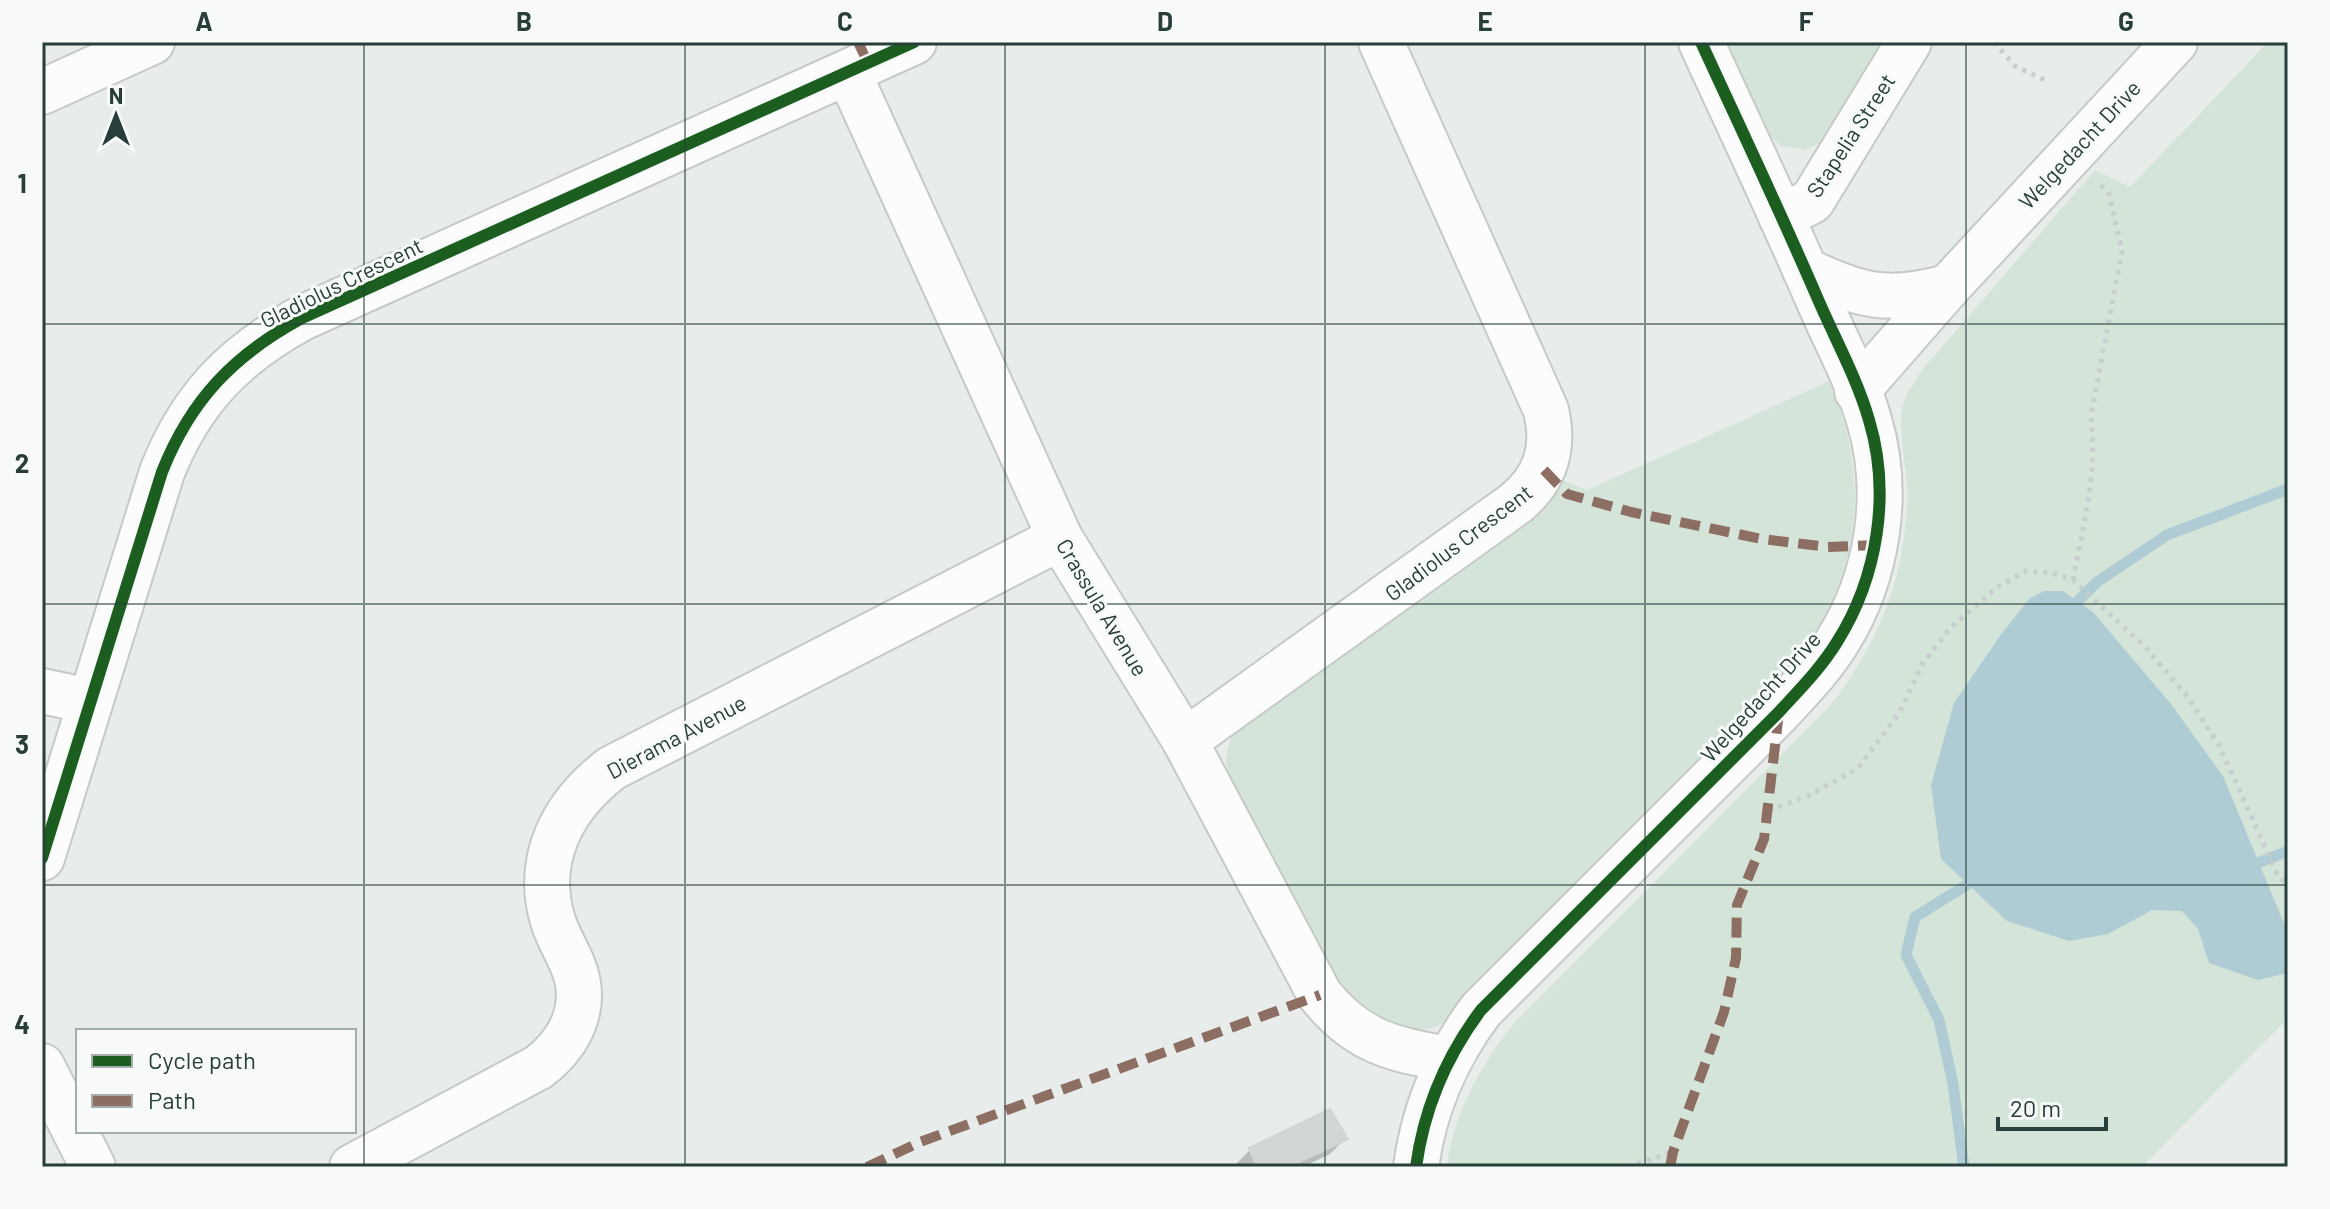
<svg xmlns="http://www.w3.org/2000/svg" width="2330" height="1209" viewBox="0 0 2330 1209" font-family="Barlow,sans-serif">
<rect width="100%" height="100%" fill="#e8edeb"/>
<g fill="#d4e4d9">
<polygon points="1723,42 1889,42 1830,138 1806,150 1781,146 1762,129"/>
<path d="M2268,42h20v976l-146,149h-695c6,-54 34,-102 67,-144l316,-317c48,-62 75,-127 77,-207 1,-29 -9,-65 -5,-91 2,-13 14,-27 20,-38l173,-200 35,17z"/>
<path d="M1830,381c47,116 26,211 -54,306l-327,332 -12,8 -26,5 -33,-11 -33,-26 -114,-210c-7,-19 -6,-33 2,-52l327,-254 27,11z"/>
</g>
<polygon fill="#afccd5" points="2044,591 2063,591 2093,612 2171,704 2223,776 2288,933 2287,973 2258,980 2209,963 2198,929 2182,911 2152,910 2108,934 2069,941 2007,921 1941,859 1931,785 1954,703 2002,633 2030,598"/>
<polygon fill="#0003" points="1345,1139 1330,1154 1303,1167 1235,1165 1250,1150"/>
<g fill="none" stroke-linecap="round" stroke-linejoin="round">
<g stroke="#afccd5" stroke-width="11">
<polyline points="2078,601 2097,582 2167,535 2288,489"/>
<polyline points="2260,862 2288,851"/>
<polyline points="1964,1167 1953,1084 1939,1020 1906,955 1915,917 1968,884"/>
</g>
</g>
<polygon fill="#d2d6d5" stroke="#d1d5d4" stroke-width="2" points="1330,1109 1348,1139 1289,1167 1257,1167 1249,1148"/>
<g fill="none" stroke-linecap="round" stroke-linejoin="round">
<g stroke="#c5cac8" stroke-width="48">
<g id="minor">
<path d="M848,72l212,466 125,203 135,254c37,46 72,55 129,64"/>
<polyline points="42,92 152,42"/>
<polyline points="1781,217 1812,201 1909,42"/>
<path d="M1805,270c56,27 83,33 143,17"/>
<polyline points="1857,391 1948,287 2175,42"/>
<polyline points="42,691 89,701"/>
<path d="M1185,741l331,-238c30,-25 39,-55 30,-93l-165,-368"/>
<path d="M42,858l120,-386c29,-73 72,-117 140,-154l612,-276"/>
<polyline points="42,1066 93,1167"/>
<path d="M352,1167l187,-100c32,-25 50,-61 34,-101 -6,-15 -15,-29 -20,-45 -19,-62 10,-116 59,-153l448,-230"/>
<path d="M1416,1167c8,-59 29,-109 65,-157l298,-298c21,-23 42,-44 58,-70 41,-65 54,-149 32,-222 -12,-42 -35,-83 -52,-123 -37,-86 -77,-170 -116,-255"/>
</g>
</g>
<g stroke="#c7cecd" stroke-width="5" stroke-dasharray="4 6" stroke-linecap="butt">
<polyline points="1994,42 2015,66 2049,82"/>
<path d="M2073,580c10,-54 25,-109 18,-164l31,-165 -13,-57 -10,-11"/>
<polyline points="1769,810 1808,796 1857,769 1900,712 1922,664 1951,627 1999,586 2026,571 2053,573 2073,580 2146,648 2187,696 2219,745 2278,876 2288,886"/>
<polyline points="1628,1167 1673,1152"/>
</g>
<use href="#minor" stroke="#fcfcfc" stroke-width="44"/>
<g stroke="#8d6e63" stroke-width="10" stroke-dasharray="20 10" stroke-linecap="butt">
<polyline points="858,42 868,63"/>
<polyline points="1544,470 1567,494 1631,512 1762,539 1828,547 1875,545"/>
<polyline points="867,1167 920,1142 1320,995"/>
<polyline points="1670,1167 1673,1152 1724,1012 1736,958 1737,905 1764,839 1779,712"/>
</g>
<g stroke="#f7faf9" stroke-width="17">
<g id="cycleway">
<path d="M42,858l120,-386c29,-73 72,-117 140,-154l612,-276"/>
<path d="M1416,1167c8,-59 29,-109 65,-157l298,-298c21,-23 42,-44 58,-70 41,-65 54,-149 32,-222 -12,-42 -35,-83 -52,-123 -37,-86 -77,-170 -116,-255"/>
</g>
</g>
<use href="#cycleway" stroke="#1b5e20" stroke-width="12"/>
</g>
<path fill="none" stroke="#273e3a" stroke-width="2" stroke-opacity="0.55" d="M364,42v1125M685,42v1125M1005,42v1125M1325,42v1125M1645,42v1125M1966,42v1125M42,324h2246M42,604h2246M42,885h2246"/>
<g text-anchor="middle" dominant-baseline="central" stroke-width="6" stroke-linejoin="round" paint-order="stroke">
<g font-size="22" fill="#273e3a" stroke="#f7faf9">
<text transform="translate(1850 135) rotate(-57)">Stapelia Street</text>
<text transform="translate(2079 144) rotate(-47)">Welgedacht Drive</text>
<text transform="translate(341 282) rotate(-26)">Gladiolus Crescent</text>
<text transform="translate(1458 542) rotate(-37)">Gladiolus Crescent</text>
<text transform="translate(1103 607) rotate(59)">Crassula Avenue</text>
<text transform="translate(1760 696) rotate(-48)">Welgedacht Drive</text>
<text transform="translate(676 736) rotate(-28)">Dierama Avenue</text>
</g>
</g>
<rect width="2330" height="1209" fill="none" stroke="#f7faf9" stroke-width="88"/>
<rect x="76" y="1029" width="280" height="104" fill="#f7faf9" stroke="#a4afad" stroke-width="2"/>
<rect x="92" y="1055" width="40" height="12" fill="#1b5e20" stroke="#a4afad" stroke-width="2"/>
<text x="148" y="1069" font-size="24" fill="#273e3a">Cycle path</text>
<rect x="92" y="1095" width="40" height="12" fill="#8d6e63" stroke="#a4afad" stroke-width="2"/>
<text x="148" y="1109" font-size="24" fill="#273e3a">Path</text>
<g transform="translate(116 116)" stroke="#f7faf9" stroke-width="6" paint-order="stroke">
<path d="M0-6L14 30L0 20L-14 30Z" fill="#273e3a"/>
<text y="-12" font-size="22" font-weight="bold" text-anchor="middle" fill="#273e3a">N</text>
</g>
<path d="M1998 1117v12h108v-12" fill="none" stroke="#273e3a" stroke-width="4"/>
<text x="2010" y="1117" font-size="24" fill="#273e3a" stroke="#f7faf9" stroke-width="6" paint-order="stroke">20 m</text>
<rect x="44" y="44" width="2242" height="1121" fill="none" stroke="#273e3a" stroke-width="3"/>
<g font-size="26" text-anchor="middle" font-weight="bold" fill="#273e3a">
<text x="204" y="31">A</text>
<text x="524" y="31">B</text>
<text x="845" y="31">C</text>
<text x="1165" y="31">D</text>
<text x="1485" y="31">E</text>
<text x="1806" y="31">F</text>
<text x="2126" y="31">G</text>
<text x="22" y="193">1</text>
<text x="22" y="473">2</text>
<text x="22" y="754">3</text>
<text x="22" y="1034">4</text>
</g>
</svg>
